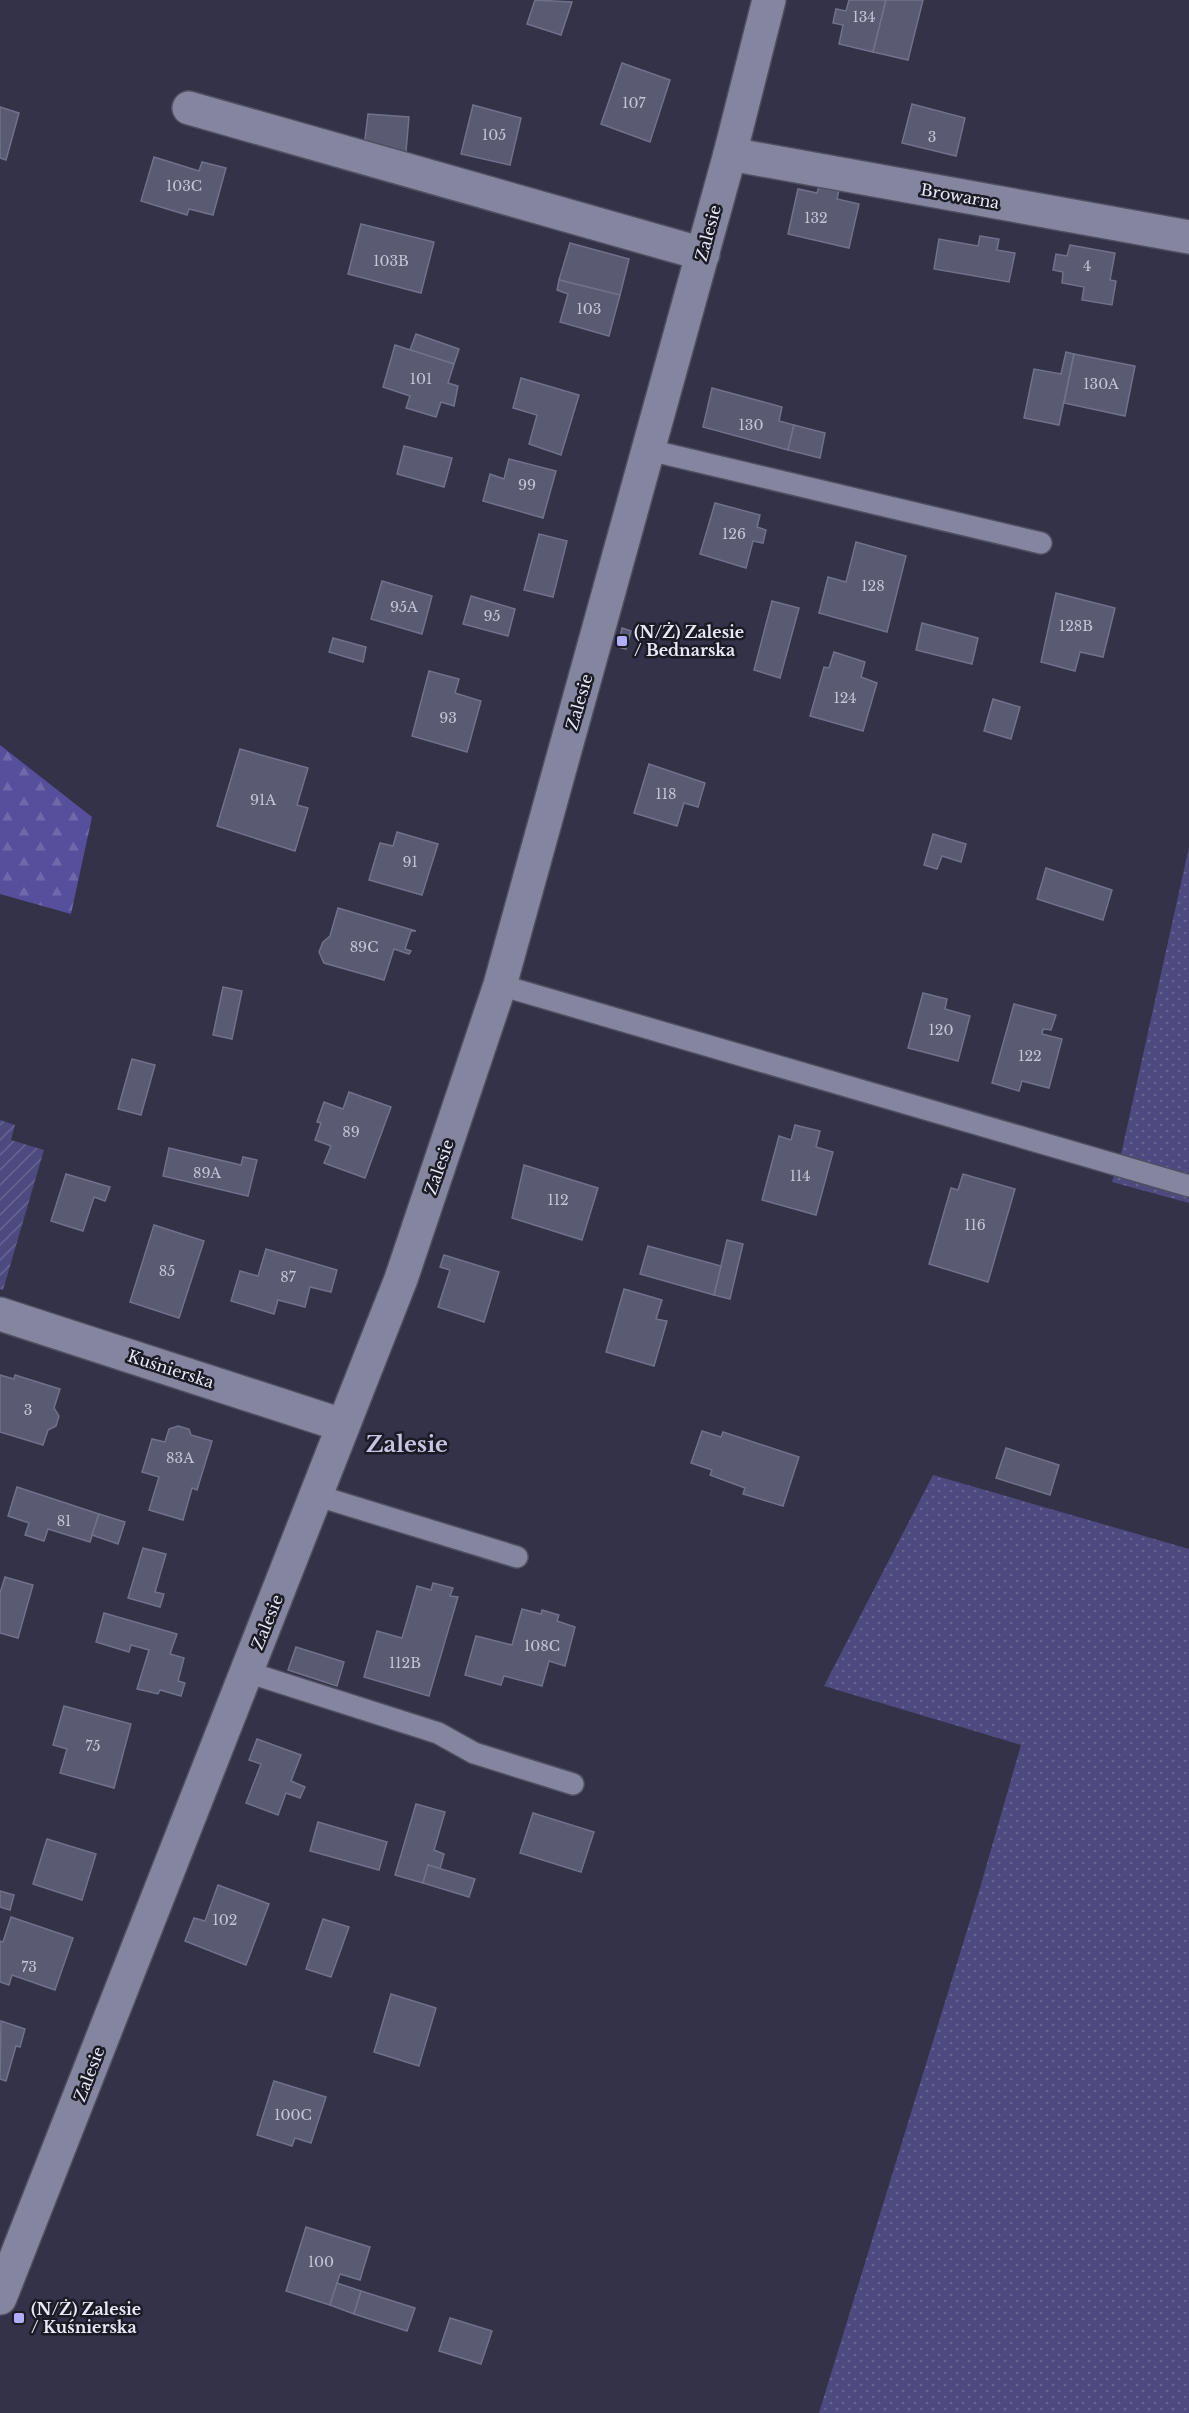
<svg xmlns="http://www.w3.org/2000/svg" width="1189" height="2413" viewBox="0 0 1189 2413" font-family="'Libre Baskerville',serif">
<defs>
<pattern id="grass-dots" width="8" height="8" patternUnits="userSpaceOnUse" patternTransform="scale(1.5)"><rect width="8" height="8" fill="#4e4a7f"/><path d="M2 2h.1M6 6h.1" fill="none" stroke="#686492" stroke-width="1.8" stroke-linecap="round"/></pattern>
<pattern id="forest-firs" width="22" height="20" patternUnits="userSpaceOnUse" patternTransform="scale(1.5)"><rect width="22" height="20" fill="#574e9c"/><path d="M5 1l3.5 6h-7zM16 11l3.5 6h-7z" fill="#6f68ab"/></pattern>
<pattern id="garden-furrows" width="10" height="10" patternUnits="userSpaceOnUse" patternTransform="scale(1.5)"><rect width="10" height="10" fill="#4e4a7f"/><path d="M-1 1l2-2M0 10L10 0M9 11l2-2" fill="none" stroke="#686492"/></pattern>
</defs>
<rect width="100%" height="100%" fill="#333249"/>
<g fill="url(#grass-dots)">
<polygon points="1189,847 1189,1203 1112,1182 1122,1150"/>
<polygon points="933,1475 1189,1549 1189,2413 819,2413 980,1888 1021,1745 824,1686"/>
</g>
<polygon fill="url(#forest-firs)" points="0,745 92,817 71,914 0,894"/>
<polygon fill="url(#garden-furrows)" points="0,1120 15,1125 11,1140 44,1150 3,1290 0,1289"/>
<g fill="#5a5a73" stroke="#72718c" stroke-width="1.5">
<polygon points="535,0 572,2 561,35 527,24"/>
<polygon points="849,0 886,0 873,52 839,44 843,25 833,23 836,9 846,11"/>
<polygon points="886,0 923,0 908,60 873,52"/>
<polygon points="622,63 670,80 650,142 601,124"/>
<polygon points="912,104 965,118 956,156 902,143"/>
<polygon points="473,105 521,118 510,165 461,154"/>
<polygon points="0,107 19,113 6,160 0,158"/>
<polygon points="368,114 409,117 406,152 364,147"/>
<polygon points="154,157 199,171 202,162 226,168 213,215 189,209 187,215 141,201"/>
<polygon points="819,186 839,190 837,199 859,204 849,248 788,234 798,189 817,193"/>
<polygon points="361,224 434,242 421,293 348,274"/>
<polygon points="980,236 999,239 997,250 1015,253 1009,282 934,269 939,239 978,246"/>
<polygon points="570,243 629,259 620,295 559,280"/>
<polygon points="1070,245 1115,253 1110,280 1116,281 1112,305 1082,300 1084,287 1062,283 1063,272 1053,270 1056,254 1067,256"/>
<polygon points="559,280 620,295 609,336 560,322 568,294 557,290"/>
<polygon points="416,334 459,349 454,364 410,350"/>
<polygon points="395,345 454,364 448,383 458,386 454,406 441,402 436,417 406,408 410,396 383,387"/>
<polygon points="1066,352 1074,354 1059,425 1024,418 1034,369 1061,374"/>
<polygon points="1074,354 1135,366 1125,416 1064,403"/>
<polygon points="521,378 579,395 561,455 529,444 537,415 513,408"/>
<polygon points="712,388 782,407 779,421 794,425 788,450 703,427"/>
<polygon points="794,425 825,433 820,458 788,450"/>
<polygon points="404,446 452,458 444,487 397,474"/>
<polygon points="509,459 556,471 543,518 483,501 490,474 504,479"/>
<polygon points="715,503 760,515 757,527 766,530 763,543 753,541 746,568 700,554"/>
<polygon points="539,534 567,541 553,597 524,590"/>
<polygon points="856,542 906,556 887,632 819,613 828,577 846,582"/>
<polygon points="382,581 432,596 422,634 371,619"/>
<polygon points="1056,593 1115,608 1103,657 1080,652 1075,671 1041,662"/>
<polygon points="471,596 515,609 508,636 463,624"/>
<polygon points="772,601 799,608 780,678 754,670"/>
<polygon points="922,623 978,638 972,664 916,650"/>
<polygon points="622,628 631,631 626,649 618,647"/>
<polygon points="333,638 366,647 363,662 329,652"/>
<polygon points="834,652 865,662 861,677 877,683 863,731 810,716 824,667 829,668"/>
<polygon points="429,671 459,679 455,693 481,701 467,752 412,736"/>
<polygon points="993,699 1020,707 1011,739 984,731"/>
<polygon points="240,749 308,768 297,805 308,808 295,851 217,826"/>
<polygon points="649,764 705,783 698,807 684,803 677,826 634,813"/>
<polygon points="397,832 438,844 422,895 369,880 380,843 393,846"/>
<polygon points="933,834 966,844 961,862 942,856 937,869 924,865"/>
<polygon points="1046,868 1112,890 1103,920 1037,899"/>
<polygon points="338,908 416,931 411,931 405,949 411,951 409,954 394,949 384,980 324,963 319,952 323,942 330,936"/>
<polygon points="223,987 242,991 232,1039 213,1035"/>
<polygon points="923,993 947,999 945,1009 970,1016 958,1061 908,1048"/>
<polygon points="1014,1004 1056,1015 1051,1030 1043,1029 1042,1034 1062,1039 1049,1088 1022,1081 1019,1091 992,1083"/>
<polygon points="132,1059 155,1065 141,1115 118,1109"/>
<polygon points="349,1092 391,1107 365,1178 324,1163 331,1146 315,1140 321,1123 317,1122 324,1102 343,1109"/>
<polygon points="795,1125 820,1131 816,1147 833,1152 816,1215 762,1200 779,1136 791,1140"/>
<polygon points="169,1148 241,1165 243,1157 257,1160 248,1196 163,1176"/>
<polygon points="524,1165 598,1188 582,1240 512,1218"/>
<polygon points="66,1174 110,1187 105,1201 94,1197 83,1231 51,1221"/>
<polygon points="963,1174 1015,1189 988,1282 929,1264 951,1188 958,1190"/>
<polygon points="154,1225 204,1241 179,1318 130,1302"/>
<polygon points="727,1240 743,1244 730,1299 714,1295"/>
<polygon points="648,1246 721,1266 714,1295 640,1274"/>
<polygon points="266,1249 337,1270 331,1292 310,1287 305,1307 278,1300 274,1314 231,1301 240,1271 258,1276"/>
<polygon points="444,1255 499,1272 484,1322 438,1307 450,1270 440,1267"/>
<polygon points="624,1289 662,1300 656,1319 667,1321 654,1366 606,1352"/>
<polygon points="0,1375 14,1379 15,1375 60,1389 54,1408 59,1416 56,1426 48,1430 43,1445 0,1432"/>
<polygon points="178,1426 189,1429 191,1435 212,1441 197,1490 192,1488 183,1520 149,1510 159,1477 142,1472 152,1439 165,1442 169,1429"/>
<polygon points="702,1431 721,1437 723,1432 799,1457 783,1506 743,1494 745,1488 710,1475 712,1470 691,1463"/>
<polygon points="1006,1448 1059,1465 1050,1495 996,1478"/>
<polygon points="17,1487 99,1514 90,1542 48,1529 44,1541 25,1535 29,1523 8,1516"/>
<polygon points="99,1514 125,1522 118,1544 92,1535"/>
<polygon points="143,1548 166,1554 155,1592 164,1594 160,1607 128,1598"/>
<polygon points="5,1577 33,1585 18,1638 0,1633 0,1593"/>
<polygon points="433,1583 453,1588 450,1596 458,1597 429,1696 364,1677 377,1631 402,1638 417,1586 431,1590"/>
<polygon points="522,1609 541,1614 542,1610 559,1615 557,1621 575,1627 565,1666 549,1661 542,1686 504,1676 501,1685 465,1675 476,1636 512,1645"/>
<polygon points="104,1613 177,1634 170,1654 184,1658 178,1681 185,1683 181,1696 160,1690 158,1694 137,1689 149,1650 131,1645 129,1652 96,1642"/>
<polygon points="296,1647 344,1662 337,1686 288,1670"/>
<polygon points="64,1706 131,1724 114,1788 60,1773 67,1749 53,1745"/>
<polygon points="257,1739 301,1755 291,1781 305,1787 300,1798 286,1793 278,1815 246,1803 261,1764 249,1760"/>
<polygon points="416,1804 445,1812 434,1850 444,1854 440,1869 428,1865 423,1883 395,1875"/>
<polygon points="533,1813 594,1832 581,1872 520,1853"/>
<polygon points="318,1822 387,1842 379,1870 310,1851"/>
<polygon points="47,1839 96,1854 82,1900 33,1884"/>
<polygon points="428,1865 475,1879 469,1897 423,1883"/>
<polygon points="218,1885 269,1904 246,1965 185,1941 194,1918 205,1921"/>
<polygon points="0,1891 14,1895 10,1910 0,1907"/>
<polygon points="11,1917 73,1938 55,1990 12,1975 9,1985 0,1982 0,1941 3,1942"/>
<polygon points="323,1919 349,1927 331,1977 306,1969"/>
<polygon points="391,1994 436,2008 419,2066 374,2052"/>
<polygon points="1,2021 25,2029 20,2047 16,2046 6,2081 0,2079"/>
<polygon points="274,2081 326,2097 311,2143 295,2138 292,2146 257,2135"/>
<polygon points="306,2227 370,2247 360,2280 340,2274 330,2305 286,2291"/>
<polygon points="337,2283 361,2291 354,2314 330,2305"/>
<polygon points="361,2291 415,2308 407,2331 354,2314"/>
<polygon points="450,2318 492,2331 481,2364 439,2351"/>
</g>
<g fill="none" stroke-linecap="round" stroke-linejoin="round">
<g stroke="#504f62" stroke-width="24">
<g id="service">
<polyline points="649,450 1041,543"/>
<polyline points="500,985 1189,1186"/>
<polyline points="315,1495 517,1557"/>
<polyline points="247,1672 438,1733 474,1753 573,1784"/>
</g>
</g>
<g stroke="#504f62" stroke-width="36">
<g id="minor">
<polyline points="189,108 703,254"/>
<polyline points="730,154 1189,237"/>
<polyline points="0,1314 342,1425"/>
<polyline points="0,2298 401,1279 500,985 730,154 769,0"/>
</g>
</g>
<use href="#service" stroke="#8585a0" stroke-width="21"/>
<use href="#minor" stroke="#8585a0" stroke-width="33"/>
</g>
<g fill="#b1adfa" stroke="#1b1b26" stroke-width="2">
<rect x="616" y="635" width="12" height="12" rx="3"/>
<rect x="13" y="2312" width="12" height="12" rx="3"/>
</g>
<g text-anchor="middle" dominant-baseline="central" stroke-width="5" stroke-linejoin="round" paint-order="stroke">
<g font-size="14" fill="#c4c4d6">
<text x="864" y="17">134</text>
<text x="634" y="103">107</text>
<text x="494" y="135">105</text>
<text x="932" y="137">3</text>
<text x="184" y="186">103C</text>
<text x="816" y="218">132</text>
<text x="391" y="261">103B</text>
<text x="1087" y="266">4</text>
<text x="589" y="309">103</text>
<text x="421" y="379">101</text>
<text x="1101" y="384">130A</text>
<text x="751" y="425">130</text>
<text x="527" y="485">99</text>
<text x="734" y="534">126</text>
<text x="873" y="586">128</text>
<text x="404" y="607">95A</text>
<text x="492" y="616">95</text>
<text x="1076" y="626">128B</text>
<text x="845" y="698">124</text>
<text x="448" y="718">93</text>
<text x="666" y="794">118</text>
<text x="263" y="800">91A</text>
<text x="410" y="862">91</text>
<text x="364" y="947">89C</text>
<text x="941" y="1030">120</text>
<text x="1030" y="1056">122</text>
<text x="351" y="1132">89</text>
<text x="207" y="1173">89A</text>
<text x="800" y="1176">114</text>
<text x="558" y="1200">112</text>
<text x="975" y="1225">116</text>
<text x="167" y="1271">85</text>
<text x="288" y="1277">87</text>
<text x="28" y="1410">3</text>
<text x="180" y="1458">83A</text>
<text x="64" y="1521">81</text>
<text x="542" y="1646">108C</text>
<text x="405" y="1663">112B</text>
<text x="93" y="1746">75</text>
<text x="225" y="1920">102</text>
<text x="29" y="1967">73</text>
<text x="293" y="2115">100C</text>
<text x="321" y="2262">100</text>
</g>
<g font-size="16" fill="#e8e8f7" stroke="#1b1b26">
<text transform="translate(960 196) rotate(10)">Browarna</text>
<text transform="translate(708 233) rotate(-75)">Zalesie</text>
<text transform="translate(579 702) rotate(-74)">Zalesie</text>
<text transform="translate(439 1167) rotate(-71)">Zalesie</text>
<text transform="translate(171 1369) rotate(18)">Kuśnierska</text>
<text transform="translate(267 1622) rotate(-68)">Zalesie</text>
<text transform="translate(89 2074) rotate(-69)">Zalesie</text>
</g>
<g font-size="16" font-weight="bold" fill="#e8e8f7" stroke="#1b1b26" text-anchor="start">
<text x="634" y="632">(N/Ż) Zalesie<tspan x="634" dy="18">/ Bednarska</tspan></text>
<text x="31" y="2309">(N/Ż) Zalesie<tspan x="31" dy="18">/ Kuśnierska</tspan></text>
</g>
<g font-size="22" font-weight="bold" fill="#c5c5e2" stroke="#1b1b26">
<text x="407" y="1444">Zalesie</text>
</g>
</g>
</svg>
